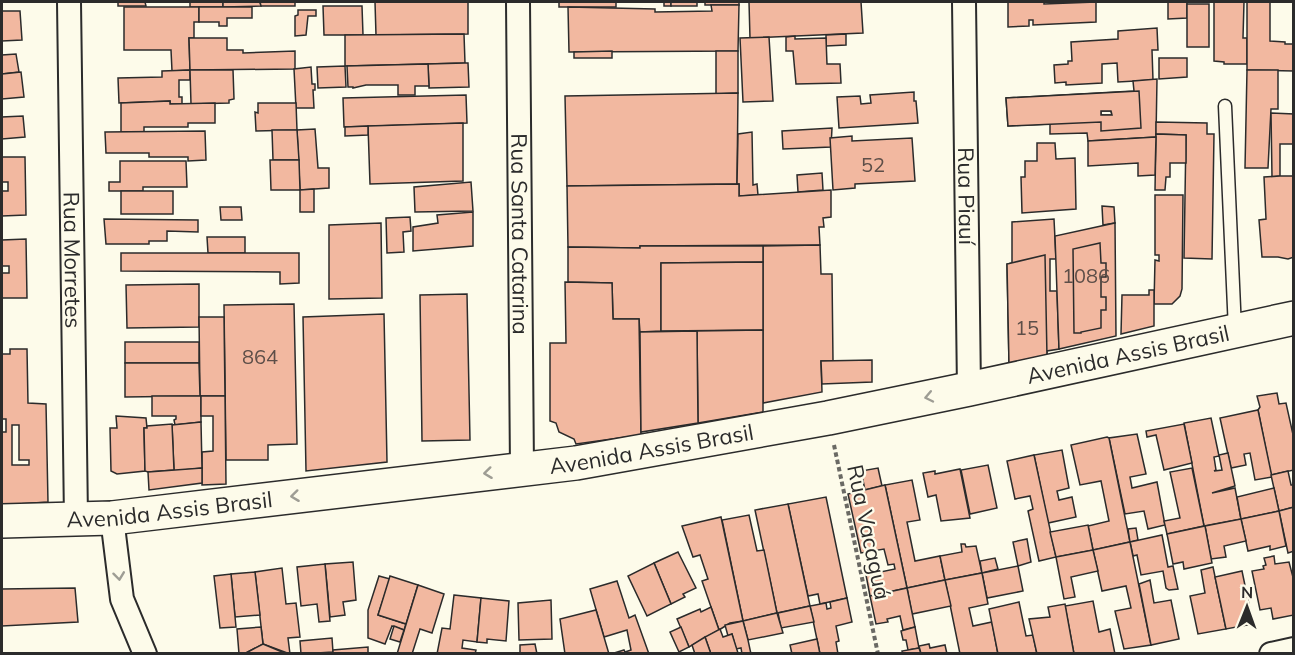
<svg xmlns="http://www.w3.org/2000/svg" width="1295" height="655" viewBox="0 0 1295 655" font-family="Mulish,sans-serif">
<rect width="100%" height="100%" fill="#fdfbea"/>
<g fill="#f2b8a0" stroke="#2b2b2b" stroke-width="1.5" fill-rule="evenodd">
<polygon points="118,2 145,2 146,6 118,6"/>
<rect x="190" y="2" width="33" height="5"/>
<polygon points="223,2 260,2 261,6 223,7"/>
<polygon points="260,2 295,2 295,6 261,6"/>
<polygon points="375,2 468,2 468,34 376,35"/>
<rect x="559" y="2" width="57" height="5"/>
<rect x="664" y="2" width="7" height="4"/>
<rect x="671" y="2" width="26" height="4"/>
<rect x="705" y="2" width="34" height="3"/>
<polygon points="749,2 861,2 863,33 750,38"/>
<polygon points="1008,2 1044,2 1044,4 1096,2 1096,22 1033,25 1033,20 1029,20 1029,26 1008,27"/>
<polygon points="1168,2 1187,2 1187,18 1168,19"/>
<polygon points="1214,2 1244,2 1243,38 1247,38 1247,64 1224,64 1224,62 1214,61"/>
<polygon points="1247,2 1270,2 1270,41 1285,42 1285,44 1294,44 1294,71 1247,70"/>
<rect x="1187" y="4" width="22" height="43"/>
<polygon points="711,5 739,5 738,51 569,52 568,7 655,9 655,12 712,11"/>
<polygon points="323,6 362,6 363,35 324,35"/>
<polygon points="124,7 199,7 199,22 194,22 194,38 189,38 190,70 172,71 171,50 124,50"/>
<polygon points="199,7 252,7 252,18 227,18 227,26 219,26 219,22 199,22"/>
<polygon points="298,10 316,10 316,16 308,16 306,35 295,36 295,16 298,15"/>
<polygon points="2,11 20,11 22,40 2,41"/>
<polygon points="1157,28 1158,50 1152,50 1153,80 1118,82 1117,63 1102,64 1102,83 1066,85 1066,82 1055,83 1054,65 1068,64 1068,61 1072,61 1071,42 1118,39 1118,31"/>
<polygon points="464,34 465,63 345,66 345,35"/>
<polygon points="846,34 846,45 826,46 826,35"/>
<polygon points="795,36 795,39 826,38 827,64 840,64 841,83 796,84 793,51 786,51 786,37"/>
<polygon points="769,37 773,101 743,102 740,38"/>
<polygon points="189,38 227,38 227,50 243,50 243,53 295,51 295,69 190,70"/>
<polygon points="612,51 612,58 574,58 574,52"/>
<polygon points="716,51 738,51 738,93 716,94"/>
<polygon points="16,54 19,72 2,74 2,55"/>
<polygon points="1159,58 1187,58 1187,77 1159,79"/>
<polygon points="465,63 468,63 469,87 429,88 428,64"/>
<polygon points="428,64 429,86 415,86 415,95 398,95 398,85 366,85 353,88 353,87 348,87 347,66"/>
<polygon points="345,66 346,87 318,88 317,67"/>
<polygon points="311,67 312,84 315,84 315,90 313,90 314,108 296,108 294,69"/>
<polygon points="190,70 190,80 179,80 179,97 182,97 182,104 170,104 170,101 119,103 118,78 162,77 162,71"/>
<polygon points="190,70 233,70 234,99 229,100 229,103 191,104"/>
<polygon points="1247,70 1278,70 1278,109 1271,109 1268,168 1245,168"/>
<polygon points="21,72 24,97 2,99 2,74"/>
<path d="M1157,79l-1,58 -68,4 -1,-8 -37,1v-10l-42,2 -2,-28 128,-7 -1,-10zM1101,111h10l1,4h-11z"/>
<path d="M1139,91l2,37 -40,3v-9l-93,4 -2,-28zM1101,111h10l1,4h-11z"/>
<polygon points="914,92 914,101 916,101 918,123 839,128 837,97 860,96 861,104 871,103 870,95"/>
<polygon points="738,93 737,184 567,186 565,96"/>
<polygon points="466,95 467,123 344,127 343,98"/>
<polygon points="170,101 170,104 215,103 215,123 188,123 188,127 144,127 144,132 121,132 121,103"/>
<polygon points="258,103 296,103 297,130 256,131 255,112 258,113"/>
<polygon points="1271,113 1294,114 1294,144 1280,144 1280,176 1272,177"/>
<polygon points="23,116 25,137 2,139 2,117"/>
<polygon points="1156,122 1207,123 1207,134 1214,134 1212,259 1184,258 1186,135 1156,134"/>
<polygon points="463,123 463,181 370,184 368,126"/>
<polygon points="368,126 368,135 345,136 345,127"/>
<polygon points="832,128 831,147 783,149 782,131"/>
<polygon points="315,129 318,168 329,168 329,188 300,190 297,130"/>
<polygon points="272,130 297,130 299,160 273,160"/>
<polygon points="205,131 206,160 188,161 188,157 149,157 149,153 106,153 105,132"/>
<polygon points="752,132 753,185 757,184 758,195 739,196 739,184 737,184 738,134"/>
<polygon points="1156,134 1186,135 1186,163 1170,163 1170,177 1166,177 1165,190 1155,190"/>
<polygon points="852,136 852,141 912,138 915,181 855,184 855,188 833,190 830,138"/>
<polygon points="1156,137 1155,175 1138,176 1138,163 1088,166 1088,141"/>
<polygon points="1037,143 1055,143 1056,159 1075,158 1076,209 1022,213 1021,177 1025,177 1025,161 1037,161"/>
<polygon points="2,157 25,157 26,215 2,216 2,191 8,191 8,182 2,182"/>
<polygon points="270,160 299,160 300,190 271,190"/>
<polygon points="120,161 186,161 187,187 143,187 143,191 109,191 109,182 120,182"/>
<polygon points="822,173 823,190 798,192 797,175"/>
<polygon points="1280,176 1294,176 1294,257 1288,259 1278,257 1262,257 1259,220 1266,219 1264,177"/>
<polygon points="471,182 473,211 415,212 414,187"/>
<polygon points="739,184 739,196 831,190 831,217 823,218 824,227 819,227 820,245 640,246 640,248 568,247 567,186"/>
<polygon points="314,189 314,212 300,212 300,190"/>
<rect x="121" y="191" width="52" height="23"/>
<polygon points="1155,195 1183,195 1182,289 1180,296 1172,304 1154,304 1155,260 1159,261 1159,255 1155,255"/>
<polygon points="1102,206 1114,207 1115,223 1103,225"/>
<polygon points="220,207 241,207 242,220 221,220"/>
<polygon points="473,212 473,246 413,251 413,227 438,223 437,215"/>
<polygon points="410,217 411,231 403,232 404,252 387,253 386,218"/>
<polygon points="104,219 198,220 198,232 167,231 167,241 149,241 149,244 106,244"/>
<polygon points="1054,219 1056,259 1050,259 1050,291 1057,291 1059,349 1047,351 1047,357 1009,365 1007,264 1012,263 1012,222"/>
<polygon points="381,223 382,298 329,299 329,225"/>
<polygon points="1115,223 1116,336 1059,349 1055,236"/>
<polygon points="207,237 245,237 245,253 208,253"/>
<polygon points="26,239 27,298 2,298 2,273 9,273 9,266 2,266 2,240"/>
<polygon points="1100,243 1101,263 1106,263 1106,277 1101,277 1101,297 1106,297 1106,310 1101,310 1101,328 1081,332 1081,333 1074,333 1073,249"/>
<polygon points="820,245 821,274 832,274 833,361 821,361 822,392 763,403 763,246"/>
<polygon points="640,246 763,246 763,262 661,263 661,331 640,332 639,319 613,319 612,283 568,282 568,247 640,248"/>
<polygon points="121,253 299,253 299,283 280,284 280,272 121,271"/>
<polygon points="1045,255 1047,357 1009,365 1007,264"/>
<polygon points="763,262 763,330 661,331 661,263"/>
<polygon points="565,282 612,283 613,319 639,319 641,435 576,444 574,439 559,432 556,423 550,421 550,343 566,343"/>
<polygon points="199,284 199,327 127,328 126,285"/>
<polygon points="1149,290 1154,290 1154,326 1121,334 1122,295 1149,295"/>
<polygon points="467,294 470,440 422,441 420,295"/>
<polygon points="294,304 297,444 268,445 268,460 226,460 224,305"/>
<polygon points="384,314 387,462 306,471 303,317"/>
<polygon points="199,317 224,317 225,396 200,396"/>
<polygon points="763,330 763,412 698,423 697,331"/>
<polygon points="697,331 698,423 641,432 640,332"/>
<rect x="125" y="342" width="74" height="21"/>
<path d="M10,349h17l1,54 18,1 2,98 -46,3v-73h4v-13h-4v-65h8zM12,425h7v35h10v5h-17z"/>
<polygon points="872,360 872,382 822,384 821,361"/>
<polygon points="125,363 199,363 200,396 125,397"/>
<polygon points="1277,393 1279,404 1286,403 1294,439 1294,470 1271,475 1258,410 1260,407 1257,396"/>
<polygon points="152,396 201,396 201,422 175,425 174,420 176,419 176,416 152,416"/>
<polygon points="201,396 225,396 226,484 202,485 202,452 213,451 213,416 201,416"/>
<polygon points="1258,410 1272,477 1255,480 1250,453 1244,454 1246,465 1231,468 1220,418"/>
<polygon points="116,416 146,418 147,428 144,428 145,471 117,474 111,471 110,428 117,428"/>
<polygon points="1211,418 1219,456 1214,457 1216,470 1214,471 1222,470 1219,455 1228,453 1235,486 1212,493 1235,488 1241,519 1204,526 1184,423"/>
<polygon points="201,422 202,468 174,471 172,425"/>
<polygon points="172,424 174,470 148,472 145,471 144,428 147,428 147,426"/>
<polygon points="1184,424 1192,463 1164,470 1156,435 1147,437 1146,431"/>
<polygon points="1137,434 1146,474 1130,477 1132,488 1157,482 1165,525 1148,529 1144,511 1125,514 1109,438"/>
<polygon points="1107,437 1109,438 1130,542 1093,550 1088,526 1109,521 1101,481 1080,485 1071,445"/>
<polygon points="1062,450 1069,488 1057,491 1059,500 1072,497 1076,517 1048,523 1034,455"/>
<polygon points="1034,455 1056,557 1039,561 1028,511 1033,509 1030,496 1015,499 1007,461"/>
<polygon points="988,465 997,508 970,514 961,470"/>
<polygon points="202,468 202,483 149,490 148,472"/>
<polygon points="878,468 882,486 865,490 861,471"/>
<polygon points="1192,468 1204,526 1167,534 1164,521 1180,518 1170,472"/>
<polygon points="960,469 970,518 941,521 936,495 928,497 923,473 935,471 935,474"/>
<polygon points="1288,471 1291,485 1294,485 1294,507 1279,511 1271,475"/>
<polygon points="912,480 920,520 907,522 915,561 940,556 945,580 907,588 885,485"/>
<polygon points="885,485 907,588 870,596 866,575 895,569 894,564 888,565 884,549 861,553 848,494"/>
<polygon points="1274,488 1279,511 1241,519 1237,497"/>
<polygon points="826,497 847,598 820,604 818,594 808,596 788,504"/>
<polygon points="788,504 810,606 777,613 755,510"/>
<polygon points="1294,507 1294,551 1288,553 1279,511"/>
<polygon points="1279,511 1286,546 1270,550 1270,546 1248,551 1241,519"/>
<polygon points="749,515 757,551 764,550 777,613 743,621 722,520"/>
<polygon points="721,517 743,621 730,623 719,630 702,581 708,579 700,555 693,557 682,526"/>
<polygon points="1241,519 1246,541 1224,546 1226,557 1211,559 1205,526"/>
<polygon points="1088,525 1093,550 1056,557 1050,532"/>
<polygon points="1205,526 1212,563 1184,569 1183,562 1173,564 1167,534"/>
<polygon points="1136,528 1138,540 1130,542 1128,529"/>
<polygon points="1162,535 1168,567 1173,566 1178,589 1169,590 1166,588 1163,571 1141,575 1137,555 1133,556 1130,542"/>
<polygon points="1027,539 1031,562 1018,566 1013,542"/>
<polygon points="1130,542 1151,645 1124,649 1115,611 1131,608 1126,586 1102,591 1093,550"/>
<polygon points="961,544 965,544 966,547 976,546 982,573 945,580 940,556 962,552"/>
<polygon points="1093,550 1098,571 1071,577 1075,597 1064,599 1056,557"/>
<polygon points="678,552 696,588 683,594 685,597 671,604 654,563"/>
<polygon points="1274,556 1275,564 1289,562 1294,581 1294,615 1273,619 1271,608 1260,610 1252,571 1264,569 1263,566 1266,565 1264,558"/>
<polygon points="995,558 998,569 982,573 980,561"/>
<polygon points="353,562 356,600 343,602 345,615 330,617 325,564"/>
<polygon points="654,563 671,604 647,616 628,576"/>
<polygon points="325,564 330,621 319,622 317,604 301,606 297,567"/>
<polygon points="1018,566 1023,591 987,598 982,573"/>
<polygon points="1213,567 1226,629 1198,634 1190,596 1205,593 1201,570"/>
<polygon points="282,568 286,604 296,603 300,637 288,638 290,654 263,644 255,572"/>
<polygon points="1242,571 1253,624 1226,629 1215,577"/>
<polygon points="255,572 260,615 235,617 231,574"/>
<polygon points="982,573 988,604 969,608 973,626 992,622 998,654 960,654 945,580"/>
<polygon points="231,574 236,627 220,628 214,576"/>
<polygon points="379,576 390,579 378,615 406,624 404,630 392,626 385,644 368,638 368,610"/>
<polygon points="390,576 418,585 406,624 378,615"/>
<polygon points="945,580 951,606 912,614 907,588"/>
<polygon points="1150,580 1154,603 1171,600 1179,639 1151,645 1139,584"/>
<polygon points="617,581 629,618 635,615 649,654 611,654 624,650 625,652 631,650 627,630 604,637 590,589"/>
<polygon points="418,585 444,594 432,633 420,629 412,654 397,654"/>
<polygon points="75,588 78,622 2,626 2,589"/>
<polygon points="907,588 915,627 903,630 900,616 887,619 888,622 876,624 870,596"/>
<polygon points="454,595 481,598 477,642 463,640 462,648 476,650 475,654 437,654 442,628 450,629"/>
<polygon points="481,598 509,601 506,641 487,639 487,643 477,642"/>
<polygon points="847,598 852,622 836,626 839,641 836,642 838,654 820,654 810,606 826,603 827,609 831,608 830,602"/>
<polygon points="551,600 552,639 519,640 518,603"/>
<polygon points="1093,601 1099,632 1110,629 1115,654 1074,654 1065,606"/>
<polygon points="1019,602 1026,636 1033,635 1037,654 998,654 989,609"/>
<polygon points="1065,604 1074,654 1037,654 1029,619 1050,617 1048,607"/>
<polygon points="810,606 814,622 781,628 778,613"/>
<polygon points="711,607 719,630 689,647 677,619 700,609 701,612"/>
<polygon points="596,610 609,654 565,654 560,619"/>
<polygon points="777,613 783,633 748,640 743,621"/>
<polygon points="743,621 748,640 751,654 742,654 741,648 736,649 732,634 728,636 725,625"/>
<polygon points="394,626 404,630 400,642 390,639"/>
<polygon points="261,627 263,644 244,654 239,654 237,629"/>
<polygon points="681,627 689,647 679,652 670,632"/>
<polygon points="915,627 919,648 908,650 906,640 903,640 901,631"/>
<polygon points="720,629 723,637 732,634 738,653 711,654 705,637"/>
<polygon points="705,637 711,654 695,654 692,645"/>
<polygon points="332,638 333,652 301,654 300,641"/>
<polygon points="817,639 820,654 792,654 790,645"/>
<polygon points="263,644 287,654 244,654"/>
<polygon points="535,644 537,654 520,654 520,645"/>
<polygon points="929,644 930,648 945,645 947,654 921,654 919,646"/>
<polygon points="368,647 368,654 333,654 333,650"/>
<polygon points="919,648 921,654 903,654 902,651"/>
</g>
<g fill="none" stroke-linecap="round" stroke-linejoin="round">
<g stroke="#2b2b2b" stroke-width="15">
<polyline id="lane" points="1225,106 1235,330"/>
</g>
<g stroke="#2b2b2b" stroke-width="26">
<g id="street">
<path id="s1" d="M69,2l7,517"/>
<path id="s2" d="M518,2l4,466"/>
<path id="s3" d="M964,2l5,387"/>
<polyline points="112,518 122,599 145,654"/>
<polyline points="1271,654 1294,649"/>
</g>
</g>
<g stroke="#2b2b2b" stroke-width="36">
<g id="secondary">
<path id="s4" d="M2,521l110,-3 464,-55 252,-45 141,-29 325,-71"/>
</g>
</g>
<polyline stroke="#6a6964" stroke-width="4" stroke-dasharray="4.5 3" stroke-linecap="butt" points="834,445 878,654"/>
<use href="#lane" stroke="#fdfbea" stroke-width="12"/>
<use href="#street" stroke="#fdfbea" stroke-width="22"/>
<use href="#secondary" stroke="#fdfbea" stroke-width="33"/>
</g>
<defs><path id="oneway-chevron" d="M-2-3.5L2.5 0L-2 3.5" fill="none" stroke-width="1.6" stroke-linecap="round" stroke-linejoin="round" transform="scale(1.5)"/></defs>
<g stroke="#9e9d94">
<use href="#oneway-chevron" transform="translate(929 397) rotate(168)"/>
<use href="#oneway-chevron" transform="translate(488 473) rotate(173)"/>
<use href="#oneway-chevron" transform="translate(295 496) rotate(173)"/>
<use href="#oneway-chevron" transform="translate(119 576) rotate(83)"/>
</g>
<g text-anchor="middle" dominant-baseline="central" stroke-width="4.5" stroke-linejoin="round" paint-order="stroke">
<g font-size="20" fill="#5d4e48">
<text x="873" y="164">52</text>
<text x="1086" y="275">1086</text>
<text x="1027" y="327">15</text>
<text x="260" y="356">864</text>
</g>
<g font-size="22" fill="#2b2b2b" stroke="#fdfbea">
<text stroke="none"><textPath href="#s3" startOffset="194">Rua Piauí</textPath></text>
<text stroke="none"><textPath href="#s2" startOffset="232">Rua Santa Catarina</textPath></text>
<text stroke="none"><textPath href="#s1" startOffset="258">Rua Morretes</textPath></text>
<text stroke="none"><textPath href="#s4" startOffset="1140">Avenida Assis Brasil</textPath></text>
<text stroke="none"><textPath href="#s4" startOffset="654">Avenida Assis Brasil</textPath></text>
<text stroke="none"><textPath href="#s4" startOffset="168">Avenida Assis Brasil</textPath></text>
<text transform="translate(869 532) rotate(78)">Rua Vacaguá</text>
</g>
</g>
<rect width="1295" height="655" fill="none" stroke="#2b2b2b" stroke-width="6"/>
<g transform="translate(1247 607) rotate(1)" stroke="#fdfbea" stroke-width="4.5" paint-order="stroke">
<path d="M0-4.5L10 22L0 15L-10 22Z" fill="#2b2b2b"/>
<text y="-9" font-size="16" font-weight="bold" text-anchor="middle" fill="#2b2b2b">N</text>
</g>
</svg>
